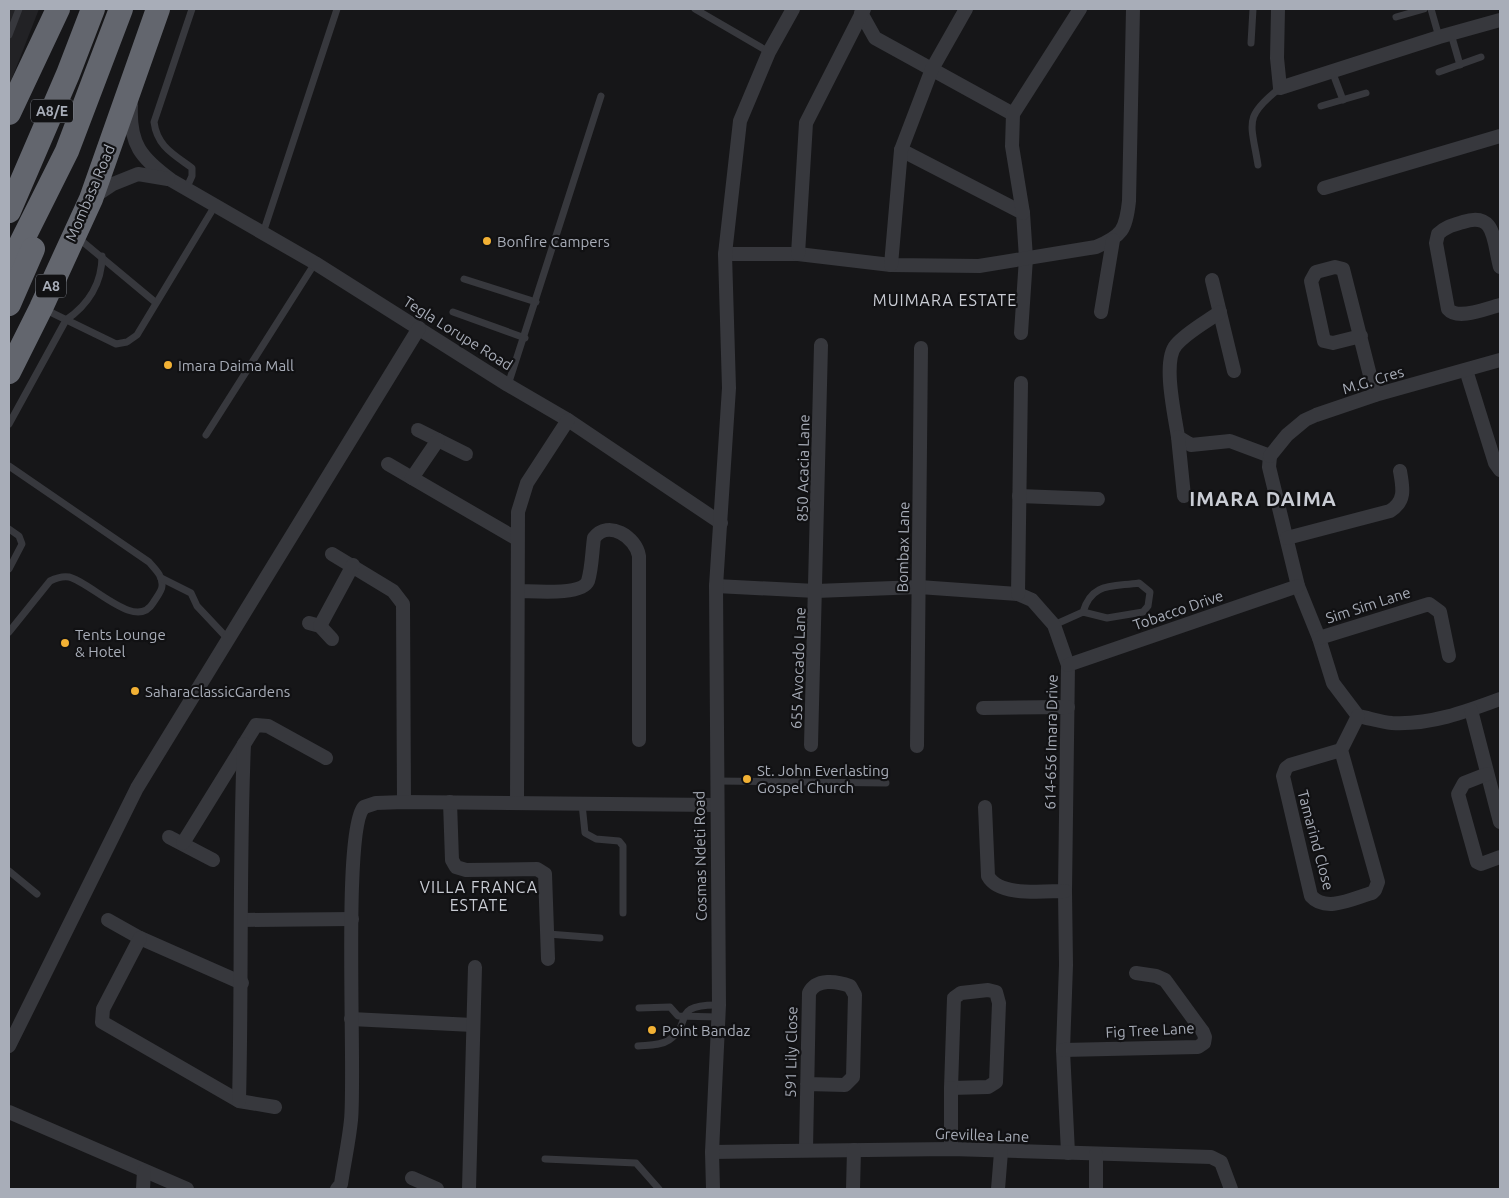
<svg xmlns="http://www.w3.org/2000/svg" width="1509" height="1198" viewBox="0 0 1509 1198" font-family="Ubuntu,sans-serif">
<rect width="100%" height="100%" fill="#161618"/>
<polygon fill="#222225" points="9,9 39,9 9,86"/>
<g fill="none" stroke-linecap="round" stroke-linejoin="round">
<g stroke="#37383d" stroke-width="7">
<polyline points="695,9 769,52"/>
<polyline points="1431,9 1439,37"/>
<polyline points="1396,17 1424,9"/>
<polyline points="1451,34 1460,65"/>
<polyline points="9,35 19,9"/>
<polyline points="1251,43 1253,9"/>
<polyline points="1332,71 1343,100"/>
<polyline points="1439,72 1481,57"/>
<polyline points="1321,106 1366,93"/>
<path d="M1258,165c-7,-43 -15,-48 22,-77"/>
<path d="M187,187l5,-11v-8c-19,-14 -35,-22 -38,-46l38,-113"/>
<polyline points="263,233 337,9"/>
<polyline points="77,237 155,302"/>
<polyline points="464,279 536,302"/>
<polyline points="44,309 116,344 127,342 137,335 216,204"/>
<polyline points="453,312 525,338"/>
<polyline points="508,385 601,96"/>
<path d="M9,424l57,-104c22,-15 36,-37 36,-64"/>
<polyline points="206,435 315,263"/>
<path d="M9,466l140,96c6,7 14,14 13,24 0,5 -6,12 -9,17 -17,29 -62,-21 -84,-26 -7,-1 -13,1 -19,4l-41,51"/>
<polyline points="9,529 19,536 22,544 9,569"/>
<polyline points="161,578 191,593 197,606 228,639"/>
<path d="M1054,625l29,-13 24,6 36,-6 5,-6 2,-14 -11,-9c-27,4 -47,-1 -56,29"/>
<polyline points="716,781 886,783"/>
<polyline points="582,804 585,833 596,839 619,841 623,846 623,913"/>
<polyline points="9,871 37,894"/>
<polyline points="548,934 600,938"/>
<polyline points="639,1008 670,1007 678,1016 718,1017"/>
<path d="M638,1046c10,-1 22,0 31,-6 25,-16 0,-36 50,-35"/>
<polyline points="545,1159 636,1163 659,1189"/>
</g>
<g stroke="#37383d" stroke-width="14">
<polyline points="1278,9 1277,58 1280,88 1439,37 1500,20"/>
<polyline points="861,13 875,38 1013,114"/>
<path d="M131,105c-2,39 10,53 40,75l144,83 193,122 60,35 153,103"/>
<polyline points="901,150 1023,213 1026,258 1021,333"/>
<polyline points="1324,188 1500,136"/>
<polyline points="92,198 113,184 138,174 168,179"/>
<polyline points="1023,213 1012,146 1013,114 1080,9"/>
<path d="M725,254h73l93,11 88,1 117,-19c26,-11 30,-17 33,-46l4,-192"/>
<polyline points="798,254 806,123 864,9"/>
<polyline points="891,265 901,150 932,69 966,9"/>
<path d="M1500,267c-7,-26 -4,-56 -37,-45 -10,3 -18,5 -25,12l-2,9 12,66c10,12 39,-1 52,-4"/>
<polyline points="1212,280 1234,371"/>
<polyline points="1101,312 1113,240"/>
<path d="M1220,312c-14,10 -33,20 -44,33 -14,16 -1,71 2,92l13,8 39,-4 40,15"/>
<polyline points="1361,336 1333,343 1324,341 1311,281 1316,272 1335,267 1343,269 1375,395"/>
<polyline points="1466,370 1495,463 1500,470"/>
<polyline points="418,430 466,454"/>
<polyline points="1178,437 1184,496"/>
<path d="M1270,456l-1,11 29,119 21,52 14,45 25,33c11,2 23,6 34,7 38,2 73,-11 108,-24"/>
<polyline points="1270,456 1287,435 1305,420 1316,415 1375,395 1500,360"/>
<polyline points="388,464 517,539"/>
<polyline points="412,478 438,440"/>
<polyline points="1019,496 1098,499"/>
<path d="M1287,538l103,-27c16,-10 13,-23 10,-40"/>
<polyline points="332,554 393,591 403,604 404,802"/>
<polyline points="716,586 816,591 919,587 1018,594 1032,600 1054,625 1068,665 1065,891 1066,965 1063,1050 1068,1153"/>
<path d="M518,591c15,0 64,5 70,-10 4,-13 4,-29 6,-43 14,-19 42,-1 45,18v184"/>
<polyline points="1018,594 1021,383"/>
<polyline points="309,623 320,626 332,639"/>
<polyline points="320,626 353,565"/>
<polyline points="1319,638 1429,604 1440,612 1449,656"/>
<polyline points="1068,665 1298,586"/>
<polyline points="983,708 1068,707"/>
<polyline points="1471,710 1500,822"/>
<polyline points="811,745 821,345"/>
<polyline points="917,746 921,348"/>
<path d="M1341,750l-51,15 -4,3 -3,8 28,120c15,17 43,2 61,-3l3,-3 3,-8 -37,-132 17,-34"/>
<polyline points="1487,774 1464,783 1458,794 1477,862 1481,864 1500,857"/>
<polyline points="450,802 452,860 456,867 466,870 537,869 545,874 548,959"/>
<polyline points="517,802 518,512 527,483 568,420"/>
<path d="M985,807l3,69c11,21 56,15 77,15"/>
<polyline points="169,837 213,860"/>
<polyline points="183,843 256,725 268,726 326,758"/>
<polyline points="108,920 140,938 242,983"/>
<polyline points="242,920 352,919"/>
<polyline points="140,938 103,1009 102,1022 239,1101 275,1107"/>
<polygon points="988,990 996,992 999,1003 996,1082 988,1087 951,1088 954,998 961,993"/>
<polyline points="351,1019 473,1025"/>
<polyline points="9,1046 137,788 419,328"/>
<polyline points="1063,1050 1198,1047 1204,1043 1205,1037 1203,1032 1165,980 1156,976 1136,973"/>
<polyline points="951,1088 951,1149"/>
<path d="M239,1101c3,-119 0,-238 5,-357"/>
<polyline points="9,1112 187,1189"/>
<path d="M806,1149l3,-156c7,-15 28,-12 41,-7l5,9 -2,82 -8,8 -38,-1"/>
<polyline points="712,1152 951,1149 1211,1157 1221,1162 1231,1189"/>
<polyline points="1096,1154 1096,1189"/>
<polyline points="412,1178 437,1189"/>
<polyline points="143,1189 144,1171"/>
<path d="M337,1189l4,-5c3,-21 8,-43 10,-64 5,-47 -9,-291 13,-313l12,-4 28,-1 312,3"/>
<polyline points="469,1189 475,967"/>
<polyline points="713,1189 712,1152 719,1005 716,586 729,388 725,254 740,121 769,52 793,9"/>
<polyline points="853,1189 854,1150"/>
<polyline points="998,1189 1001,1152"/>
</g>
<g stroke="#63666e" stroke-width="24">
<polyline points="9,113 58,9"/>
<polyline points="9,211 68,74 93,9"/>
<polyline points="9,267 67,151 121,9"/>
<polyline points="9,304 33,249"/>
<polyline points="9,372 41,308 91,199 158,9"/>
</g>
</g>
<g fill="#f2b134" stroke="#111113" stroke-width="2">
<circle cx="487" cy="241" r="5"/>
<circle cx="168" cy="365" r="5"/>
<circle cx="65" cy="643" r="5"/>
<circle cx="135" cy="691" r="5"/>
<circle cx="747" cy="779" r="5"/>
<circle cx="652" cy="1030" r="5"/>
</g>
<g text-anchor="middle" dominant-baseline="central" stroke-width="4.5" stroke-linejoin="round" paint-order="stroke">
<g fill="#111113" stroke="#7b7e86" stroke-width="1">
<rect x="31" y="99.5" width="42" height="23" rx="4"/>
<rect x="36" y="274.5" width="30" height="23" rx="4"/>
</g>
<g font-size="14" font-weight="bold" fill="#a8adb8">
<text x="52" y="111">A8/E</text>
<text x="51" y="286">A8</text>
</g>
<g font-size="15" fill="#a8adb8" stroke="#111113">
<text transform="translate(90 193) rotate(-67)">Mombasa Road</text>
<text transform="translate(458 333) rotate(32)">Tegla Lorupe Road</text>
<text transform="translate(1373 380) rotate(-17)">M.G. Cres</text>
<text transform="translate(803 468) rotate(-89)">850 Acacia Lane</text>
<text transform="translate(903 547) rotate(-89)">Bombax Lane</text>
<text transform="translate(1368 605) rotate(-18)">Sim Sim Lane</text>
<text transform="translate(1178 610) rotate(-19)">Tobacco Drive</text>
<text transform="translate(798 668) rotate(-88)">655 Avocado Lane</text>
<text transform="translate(1051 742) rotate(-89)">614-656 Imara Drive</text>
<text transform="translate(1316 840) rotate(75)">Tamarind Close</text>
<text transform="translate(700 856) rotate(-91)">Cosmas Ndeti Road</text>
<text transform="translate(1150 1030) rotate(-3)">Fig Tree Lane</text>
<text transform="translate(791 1052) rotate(-89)">591 Lily Close</text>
<text transform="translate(982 1135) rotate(2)">Grevillea Lane</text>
</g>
<g font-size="15" fill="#a8adb8" stroke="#111113" text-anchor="start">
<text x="497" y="241">Bonfire Campers</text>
<text x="178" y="365">Imara Daima Mall</text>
<text x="75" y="634">Tents Lounge<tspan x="75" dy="17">&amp; Hotel</tspan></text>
<text x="145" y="691">SaharaClassicGardens</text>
<text x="757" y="770">St. John Everlasting<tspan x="757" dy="17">Gospel Church</tspan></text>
<text x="662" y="1030">Point Bandaz</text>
</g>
<g font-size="16" letter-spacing="1" fill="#c9ccd4" stroke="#111113">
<text x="945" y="300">MUIMARA ESTATE</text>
<text x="479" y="887">VILLA FRANCA<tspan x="479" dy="18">ESTATE</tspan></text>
</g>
<g font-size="20" font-weight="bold" letter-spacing="1" fill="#c9ccd4" stroke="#111113">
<text x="1263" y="498">IMARA DAIMA</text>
</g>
</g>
<rect width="1509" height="1198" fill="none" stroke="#a8adb8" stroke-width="20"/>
</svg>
